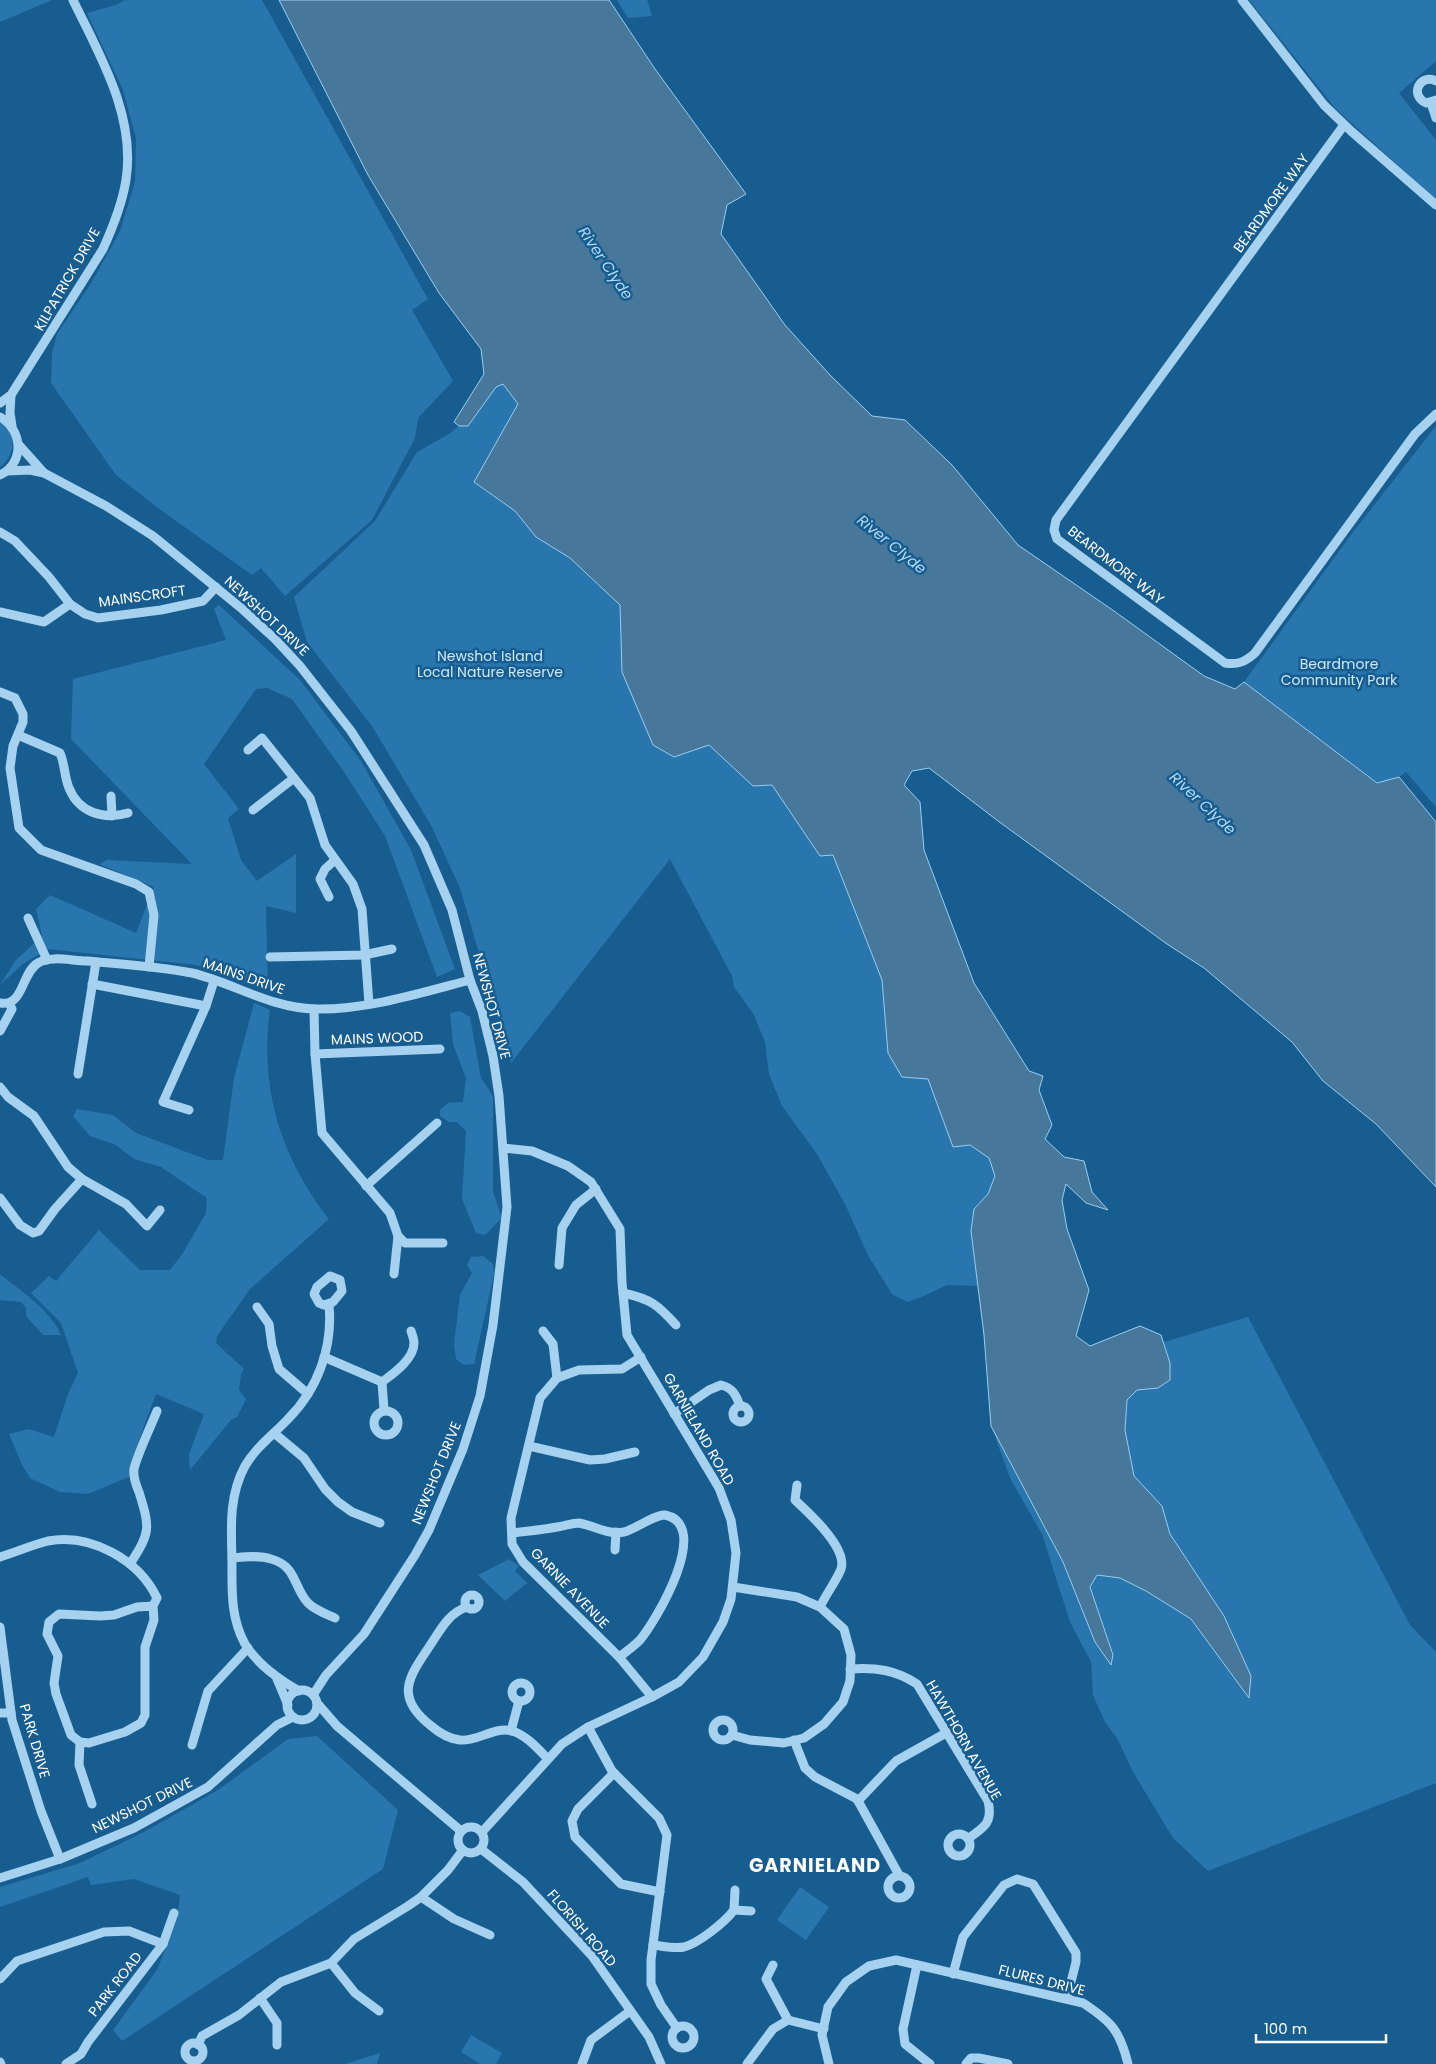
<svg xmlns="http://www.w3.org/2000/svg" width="1436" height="2064" viewBox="0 0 1436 2064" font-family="Poppins,sans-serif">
<rect width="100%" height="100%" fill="#185d90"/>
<g fill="#2876ad">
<polygon points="0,0 52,0 0,22"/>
<polygon points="125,0 262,0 428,299 412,310 453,381 418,418 415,438 372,520 285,596 261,568 252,575 158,508 116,475 51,383 52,353 57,334 92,282 120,231 135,182 136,138 123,90 87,13 116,5"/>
<polygon points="617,0 647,0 652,16 628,18"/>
<polygon points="1249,0 1436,0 1436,61 1399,93 1436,140 1436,200 1335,108"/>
<polygon points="503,384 519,404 475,483 515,511 536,537 570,558 620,605 621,642 674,757 709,745 753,786 772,785 820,856 833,855 882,980 888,1053 902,1077 928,1079 953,1147 970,1145 990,1158 995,1176 988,1194 974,1209 971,1231 978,1286 947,1285 924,1296 907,1302 892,1294 869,1257 845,1204 817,1154 782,1106 769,1074 765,1042 754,1015 734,987 732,976 670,859 511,1063 460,888 432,827 372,726 307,642 294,597 375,521 417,452 449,434 459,426 468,426 496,387"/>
<path d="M0,423c18,11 15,33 0,44z"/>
<polygon points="1436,426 1436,807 1406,772 1399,777 1378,783 1244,682 1353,532"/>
<polygon points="219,605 300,680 361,761 411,850 455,969 437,977 385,836 344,772 292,699 267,688 256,689 204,764 239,809 228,818 241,860 257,881 296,854 296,913 266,906 268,991 196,965 48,949 23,964 0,985 15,961 42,936 36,909 50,895 136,933 154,887 99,864 107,860 192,864 71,739 73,679 226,640 214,609"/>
<path d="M254,1003l16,7c-11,78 11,148 59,209l-79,70 -33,47 -1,7 28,26 -3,5 -2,16 7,9 -9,18 -6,3 -41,50 -1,-16 15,-40 -48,-20 -26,71 1,11 -43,18 -28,-2 -30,-14 -8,-13 -13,-31 20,-5 25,8 14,-43 10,-21 -17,-50 -30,-30 18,-17 7,5 43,-51 41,40h30l13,-17 23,-40 1,-15 -46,-31 -27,-8 -18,-14 -26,-9 -17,-20 4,-7 36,6 23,18 72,27h15l11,-82z"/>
<polygon points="460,1011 470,1017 481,1078 493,1096 493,1192 502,1218 485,1235 476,1233 462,1199 466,1131 457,1122 449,1122 440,1116 440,1110 448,1103 463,1102 466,1078 453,1044 450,1013"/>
<polygon points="483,1256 493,1264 494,1274 474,1364 464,1365 456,1359 454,1344 460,1295 472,1273 467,1265 471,1257"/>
<path d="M0,1274c21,17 50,35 61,61h-18l-17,-19v-8l-5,-6 -21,-2z"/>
<polygon points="1248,1317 1410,1625 1436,1652 1436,1783 1208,1871 1173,1838 1133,1772 1117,1738 1105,1722 1093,1695 1091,1662 1070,1622 1042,1534 1011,1480 991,1426 1063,1562 1095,1642 1113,1655 1090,1587 1097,1575 1120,1578 1146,1591 1191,1619 1248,1697 1224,1616 1170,1534 1162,1506 1134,1476 1125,1430 1127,1400 1137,1390 1158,1388 1170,1363 1164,1342"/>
<polygon points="509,1559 519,1566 515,1571 527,1583 505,1601 478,1575"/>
<polygon points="317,1736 398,1810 383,1869 122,2041 113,2030 157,1970 177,1920 180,1895 134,1879 91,1885 88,1877 0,1907 0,1887 80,1863 142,1833 218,1790 288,1739"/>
<polygon points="800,1887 829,1907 806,1940 777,1920"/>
<polygon points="471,2035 502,2053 496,2064 480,2064 461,2052"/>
<polygon points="380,2053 377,2064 345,2064"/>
</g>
<polygon fill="#47789c" stroke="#99cef2" points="279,0 609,0 655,69 746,194 727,205 721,234 785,325 830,375 872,416 905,420 952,465 1018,545 1114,611 1204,676 1235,689 1244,682 1377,783 1399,777 1436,822 1436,1187 1376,1124 1323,1081 1292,1042 1204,968 1167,944 998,821 929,768 912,771 904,785 920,802 924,850 974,983 1029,1071 1043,1076 1039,1090 1052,1125 1045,1139 1064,1157 1084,1161 1092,1192 1108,1210 1086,1203 1066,1184 1062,1200 1067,1229 1089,1290 1076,1336 1090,1346 1140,1326 1161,1335 1170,1363 1170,1380 1158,1388 1137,1390 1127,1400 1125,1430 1134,1476 1162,1506 1170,1534 1224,1616 1251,1676 1249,1698 1191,1619 1146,1591 1120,1578 1097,1575 1090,1587 1113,1655 1111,1665 1095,1642 1063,1562 991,1426 984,1335 971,1231 974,1209 988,1194 995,1176 989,1158 970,1145 953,1147 928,1079 902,1077 888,1053 882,980 833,855 820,856 772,785 753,786 709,745 674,757 653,745 622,672 620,605 570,558 536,537 515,511 474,482 518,404 503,384 496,387 468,426 459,426 454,422 484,374 481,349 439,293 368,175"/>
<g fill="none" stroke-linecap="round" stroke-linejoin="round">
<g stroke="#a6d1ef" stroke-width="9">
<polyline points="1242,0 1324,105 1351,131 1436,205"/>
<path d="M1436,81c-16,-8 -27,14 -10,22l10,-3"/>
<polyline points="1431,103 1436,118"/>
<path d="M1344,125l-288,395 -2,10 3,9 168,124c13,2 20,-1 30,-10l160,-219 21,-20"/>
<polyline points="11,395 10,413 12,426"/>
<path d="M0,403l11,-8 92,-146c10,-22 19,-44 23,-69 10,-64 -26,-124 -53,-180"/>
<path d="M0,417c23,13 25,46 0,58"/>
<polyline points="19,445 44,473"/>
<polyline points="7,471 30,470 44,473 106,506 153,536 241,608 275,639 300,666 351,731 424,845 452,910 470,980 482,1011 493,1056 499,1096 507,1207 493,1325 480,1396 463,1449 429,1530 415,1555 364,1634 326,1675 313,1695"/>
<polyline points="0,532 15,541 49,577 70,604 85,614 98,618 161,610 203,601 216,587"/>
<polyline points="0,612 44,622 70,604"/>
<polyline points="0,692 15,698 23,714 23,722 13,746 10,768 19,828 41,850 136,884 149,892 154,915 149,967"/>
<path d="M18,735l42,18c5,11 4,23 9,35 10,25 35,32 59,25"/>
<polyline points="248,750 262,738 310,798 325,845 353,884 362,909 369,1004"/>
<polyline points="111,796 112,816"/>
<polyline points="253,810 294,778"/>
<polyline points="329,897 320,879 325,869 335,860"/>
<polyline points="28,918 47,960"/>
<polyline points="270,957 364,955 392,949"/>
<polyline points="92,984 206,1006 163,1102 189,1110"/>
<path d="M0,1003c24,4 21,-30 38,-40 13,-8 34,-2 49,-2 34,3 71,5 105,12 42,10 78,35 123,36 51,1 106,-16 155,-29"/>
<polyline points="206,1006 214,981"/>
<polyline points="314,1009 315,1054 322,1133 390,1213 398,1236 405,1243 443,1243"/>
<polyline points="0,1031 12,1009 9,1003"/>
<polyline points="315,1054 440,1049"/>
<polyline points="78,1074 96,962"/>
<polyline points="0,1087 8,1097 34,1116 68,1167 82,1179 126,1204 147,1226 160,1210"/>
<polyline points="366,1186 437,1123"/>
<polyline points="0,1198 20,1225 33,1233 39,1231 55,1209 82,1179"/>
<polyline points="559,1265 562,1228 576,1205 596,1189"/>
<polyline points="394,1274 398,1236"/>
<polygon points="330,1276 340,1280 342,1291 333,1302 324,1305 319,1303 314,1294 317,1287"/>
<path d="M623,1293c28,6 35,12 53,32"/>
<polyline points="257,1307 269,1324 272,1346 279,1369 308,1394"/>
<polyline points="543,1331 553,1344 557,1378"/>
<path d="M324,1357l58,25c12,-9 32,-23 32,-39 0,-4 -2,-9 -3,-12"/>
<polyline points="641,1357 622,1369 579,1370 557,1378 540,1398 511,1518 512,1544 523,1562 619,1657 652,1697"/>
<polyline points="382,1382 384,1410"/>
<circle cx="741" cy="1414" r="8"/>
<circle cx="386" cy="1423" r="12"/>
<path d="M674,1414l35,-24 12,-5c12,3 15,10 19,21"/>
<polyline points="274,1433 304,1458 325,1489 338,1502 352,1512 380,1523"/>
<polyline points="529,1446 590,1460 605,1459 635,1452"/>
<path d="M797,1485l-2,15c14,13 53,48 46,69 -3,9 -16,27 -21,38"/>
<path d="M512,1533c15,-2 30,-3 45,-6 7,-1 16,-4 22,-4 16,3 28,12 45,9 11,-3 32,-18 41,-17 48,10 -9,106 -25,125 -6,6 -14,12 -21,17"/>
<polyline points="615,1550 616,1532"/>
<path d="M0,1557c16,-5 32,-12 48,-16 43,-8 91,19 109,57l-4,8 1,14 -9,27v68l-4,8 -16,9 -36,11 -9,-1 -9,-7 -15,-41 -2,-11 4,-27 -11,-22 2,-12 10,-8 41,2 14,-1 23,-8 16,-1"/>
<path d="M232,1558c12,-1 27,-3 39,1 26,7 22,28 37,44 7,7 18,11 27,15"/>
<path d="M130,1564c21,-32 20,-36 9,-72 -3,-7 -6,-16 -5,-23 3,-14 17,-43 23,-58"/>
<circle cx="472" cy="1602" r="7"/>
<path d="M467,1607c-19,6 -27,24 -38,40 -21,31 -34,50 1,78 8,7 19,14 30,15 17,2 35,-14 52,-9 14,4 26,18 36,28"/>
<polyline points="0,1627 12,1720 41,1811 60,1859"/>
<path d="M850,1669c25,-2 46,1 67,15l71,117c5,21 -3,26 -19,37"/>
<polyline points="277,1679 288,1705"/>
<circle cx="521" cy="1692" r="9"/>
<circle cx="302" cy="1705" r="15"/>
<path d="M299,1691c-21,-12 -41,-26 -54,-47 -15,-27 -13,-56 -13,-85 -1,-32 -3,-64 13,-93 11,-19 28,-31 43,-47 30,-30 45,-72 41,-114"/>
<polyline points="317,1703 337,1726 461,1831"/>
<polyline points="0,1713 11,1713"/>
<circle cx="723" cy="1730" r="10"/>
<polyline points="588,1727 612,1771 659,1818 667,1835 651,1960 651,1984 661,2005 677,2028"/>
<polyline points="511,1731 519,1701"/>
<polyline points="732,1735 750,1740 784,1743 804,1738 824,1724 843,1702 850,1681 851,1655 844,1629 820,1607 797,1597 733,1587"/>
<polyline points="794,1740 805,1768 815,1777 857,1799 899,1875"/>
<polyline points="80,1742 79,1765 92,1804"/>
<polyline points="192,1745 208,1691 248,1648"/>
<polyline points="614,1773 578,1809 572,1821 575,1837 621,1884 660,1892"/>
<polyline points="858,1801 896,1761 946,1733"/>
<circle cx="471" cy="1840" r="13"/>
<polyline points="482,1832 562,1744 588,1727 652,1697 679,1682 703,1657 723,1622 731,1599 736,1553 731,1520 719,1488 627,1335 622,1283 620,1229 591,1182 568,1166 532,1151 503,1148"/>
<circle cx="959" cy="1845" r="11"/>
<polyline points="481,1849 523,1882 592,1956 649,2037 661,2064"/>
<circle cx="899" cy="1887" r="11"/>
<polyline points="0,1878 60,1859 134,1828 208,1787 277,1725 293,1717"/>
<polyline points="421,1897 454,1919 490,1935"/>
<polyline points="734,1910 735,1890"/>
<path d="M653,1945c9,1 22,4 31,2 15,-4 41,-25 50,-37l17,1"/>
<polyline points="331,1963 355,1993 379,2011"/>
<polyline points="773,1965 766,1979 788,2020"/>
<polyline points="917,1965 903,2029 905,2044 930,2064"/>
<polyline points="953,1974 963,1937 1004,1885 1017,1879 1033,1884 1076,1953 1076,1962 1067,1998"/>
<polyline points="0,1979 17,1961 104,1932 129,1931 163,1944"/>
<polyline points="260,1998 277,2023 277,2045"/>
<circle cx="683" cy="2037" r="11"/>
<circle cx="194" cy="2052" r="9"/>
<polyline points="198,2045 202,2036 239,2015 281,1982 331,1963 354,1939 408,1906 421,1897 448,1870 463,1850"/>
<polyline points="0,2062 1,2064"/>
<polyline points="66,2064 81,2054 88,2042 163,1944 174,1913"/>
<polyline points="582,2064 591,2040 630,2011"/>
<polyline points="747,2064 773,2029 788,2020 824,2029"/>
<path d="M829,2064l-7,-29 6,-28 18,-25 23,-16 27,-6 187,43c29,19 37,28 45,61"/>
<polyline points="966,2064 971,2058 979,2058 1008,2064"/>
</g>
</g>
<g text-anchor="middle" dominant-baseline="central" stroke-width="5" stroke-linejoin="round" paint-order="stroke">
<g font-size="14" fill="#fff" stroke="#185d90">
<text transform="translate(1271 203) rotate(-54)">BEARDMORE WAY</text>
<text transform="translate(67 279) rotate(-60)">KILPATRICK DRIVE</text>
<text transform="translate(1116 565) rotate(38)">BEARDMORE WAY</text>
<text transform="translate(142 596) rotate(-8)">MAINSCROFT</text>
<text transform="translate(267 616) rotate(43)">NEWSHOT DRIVE</text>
<text transform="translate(244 976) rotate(19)">MAINS DRIVE</text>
<text transform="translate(492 1006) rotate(75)">NEWSHOT DRIVE</text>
<text transform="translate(377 1038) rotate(-2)">MAINS WOOD</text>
<text transform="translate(699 1429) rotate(60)">GARNIELAND ROAD</text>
<text transform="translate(436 1473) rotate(-68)">NEWSHOT DRIVE</text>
<text transform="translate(570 1588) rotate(46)">GARNIE AVENUE</text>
<text transform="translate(964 1740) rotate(60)">HAWTHORN AVENUE</text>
<text transform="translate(35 1741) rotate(74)">PARK DRIVE</text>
<text transform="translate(142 1805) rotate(-26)">NEWSHOT DRIVE</text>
<text transform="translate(582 1928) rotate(49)">FLORISH ROAD</text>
<text transform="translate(1042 1980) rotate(14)">FLURES DRIVE</text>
<text transform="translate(115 1984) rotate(-52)">PARK ROAD</text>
</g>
<g font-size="14" fill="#cde8fb" stroke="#185d90">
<text x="490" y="656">Newshot Island<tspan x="490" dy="16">Local Nature Reserve</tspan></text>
<text x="1339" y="664">Beardmore<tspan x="1339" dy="16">Community Park</tspan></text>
</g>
<g font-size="15" font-style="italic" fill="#b2daf6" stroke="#185d90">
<text transform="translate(606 263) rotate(56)">River Clyde</text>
<text transform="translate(892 544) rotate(39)">River Clyde</text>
<text transform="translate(1203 803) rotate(43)">River Clyde</text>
</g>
<g font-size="19" font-weight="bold" letter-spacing="1" fill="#fff" stroke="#185d90">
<text x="815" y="1865">GARNIELAND</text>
</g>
</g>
<path d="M1256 2034v8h130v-8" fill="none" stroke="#ffffff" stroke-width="2.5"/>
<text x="1264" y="2034" font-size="15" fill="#ffffff" stroke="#185d90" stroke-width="4" paint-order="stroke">100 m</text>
</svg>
